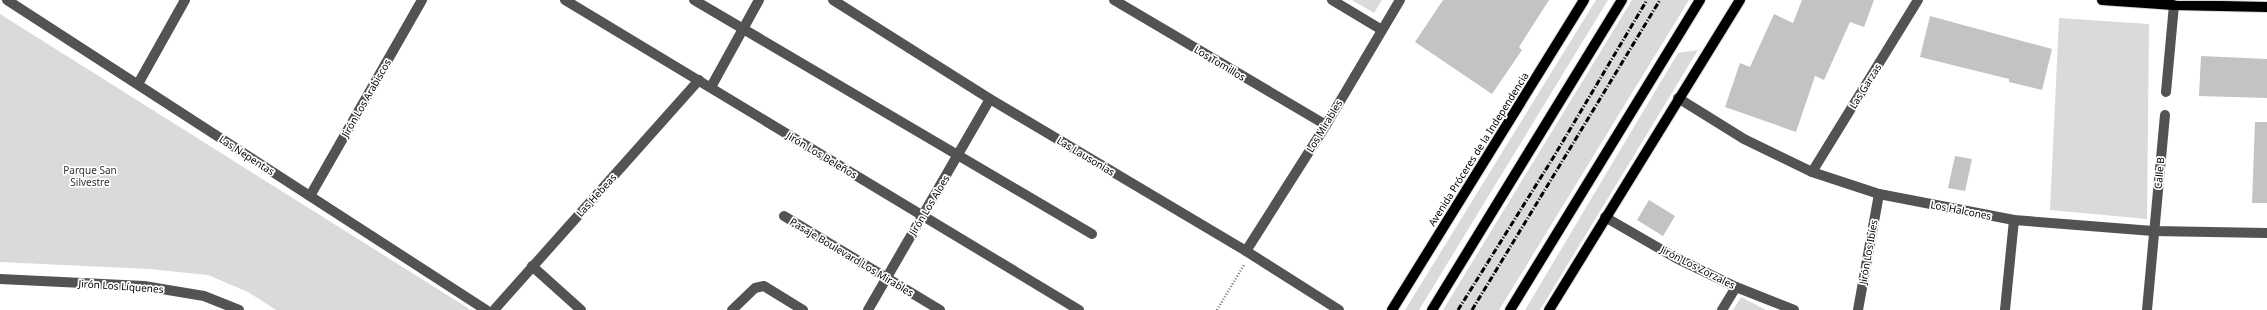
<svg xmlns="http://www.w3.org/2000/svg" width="2267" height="310" viewBox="0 0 2267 310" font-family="'Noto Sans',sans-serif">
<rect width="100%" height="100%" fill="#fff"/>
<g fill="#dadada">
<polygon points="1352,0 1382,0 1374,13"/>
<polygon points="1596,0 1608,0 1419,310 1405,310"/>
<polygon points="1632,0 1689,0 1499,310 1443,310"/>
<polygon points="0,14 471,310 276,310 248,292 208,275 149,269 0,262"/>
<polygon points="2059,18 2149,24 2147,219 2050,210"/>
<polygon points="1698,50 1540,310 1525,310 1678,53"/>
<polygon points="1741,297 1766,310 1733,310"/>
</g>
<g fill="#c3c3c3">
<polygon points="1443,0 1549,0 1519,47 1522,50 1492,94 1415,42"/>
<polygon points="1802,0 1874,0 1864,27 1850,22 1824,80 1815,76 1796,132 1725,107 1740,63 1750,67 1774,14 1793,23"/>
<polygon points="1930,16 2052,49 2042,90 2009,82 2009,79 1920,57"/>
<polygon points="2201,56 2267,59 2267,98 2199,96"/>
<polygon points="2255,122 2267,122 2267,203 2252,203"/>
<polygon points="1955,156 1972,159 1965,191 1948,188"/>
<polygon points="1649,200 1675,216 1663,236 1637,220"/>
</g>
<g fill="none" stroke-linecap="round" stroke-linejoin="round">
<g stroke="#dbdbdb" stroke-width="12">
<g id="major">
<polyline points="2102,0 2174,5 2267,7"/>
<polyline points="1392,310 1584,0"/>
<polyline points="1432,310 1622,0"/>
<polyline points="1510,310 1700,0"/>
<polyline points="1549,310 1740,0"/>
</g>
</g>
<polyline stroke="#757575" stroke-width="2.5" stroke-dasharray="1 2" stroke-linecap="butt" points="1217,310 1244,265"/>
<g stroke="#535353" stroke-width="10">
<polyline points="7,0 486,310"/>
<polyline points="565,0 1079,310"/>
<polyline points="694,0 1092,234"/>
<polyline points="833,0 990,99 1246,251 1339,310"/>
<polyline points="1114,0 1326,125"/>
<polyline points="1332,0 1382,30"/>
<polyline points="138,84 185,0"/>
<polyline points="711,87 759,0"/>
<polyline points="2166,92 2174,5"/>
<polyline points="1678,98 1744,139 1812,172 1879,194 2014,220 2153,231 2267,233"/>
<polyline points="1812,172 1918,0"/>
<polyline points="310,196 422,0"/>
<polyline points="784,216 940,310"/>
<polyline points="1605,217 1676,258 1736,287 1794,310"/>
<polyline points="1246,251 1326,125 1400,0"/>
<polyline points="532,266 581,310"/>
<polyline points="0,279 144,286 204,296 239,310"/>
<polyline points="494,310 699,80"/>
<polyline points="732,310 755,288 764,286 803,310"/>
<polyline points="868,310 990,99"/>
<polyline points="1722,310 1736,287"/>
<polyline points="1858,310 1879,194"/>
<polyline points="2005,310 2014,220"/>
<polyline points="2147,310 2165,115"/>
</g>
<use href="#major" stroke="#000" stroke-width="10"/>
<g stroke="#000" stroke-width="3" stroke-dasharray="6 2 1 2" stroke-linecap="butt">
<polyline points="1458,310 1553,158 1647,0"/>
<polyline points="1472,310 1660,0"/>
</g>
</g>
<g text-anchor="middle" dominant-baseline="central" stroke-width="3.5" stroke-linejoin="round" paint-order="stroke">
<g font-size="10" fill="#000" stroke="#fff">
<text transform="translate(1220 63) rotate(31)">Los Tomillos</text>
<text transform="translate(1865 86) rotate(-58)">Las Garzas</text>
<text transform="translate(366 98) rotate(-60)">Jirón Los Arabiscos</text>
<text transform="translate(1324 126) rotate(-59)">Los Mirables</text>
<text transform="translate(1478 149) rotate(-58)">Avenida Próceres de la Independencia</text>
<text transform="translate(247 155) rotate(33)">Las Nepentas</text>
<text transform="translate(822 155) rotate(31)">Jirón Los Beleños</text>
<text transform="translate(1086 156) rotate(31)">Las Lausonias</text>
<text transform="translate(2159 173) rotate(-85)">Calle B</text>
<text transform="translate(596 195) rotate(-48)">Las Hebeas</text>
<text transform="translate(929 205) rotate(-59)">Jirón Los Aloes</text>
<text transform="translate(1961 210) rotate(11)">Los Halcones</text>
<text transform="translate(1868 252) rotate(-80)">Jirón Los Ibíes</text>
<text transform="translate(852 257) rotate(31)">Pasaje Boulevard Los Mirables</text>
<text transform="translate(1698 267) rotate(27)">Jirón Los Zorzales</text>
<text transform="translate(121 286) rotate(4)">Jirón Los Líquenes</text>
</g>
<g font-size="10" fill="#313131" stroke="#fff">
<text x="90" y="170">Parque San<tspan x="90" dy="12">Silvestre</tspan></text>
</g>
</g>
</svg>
